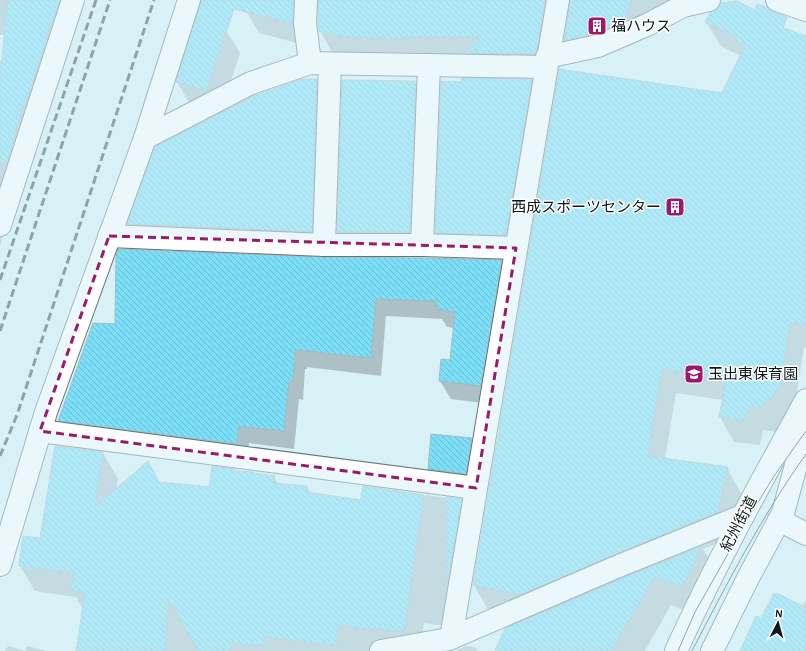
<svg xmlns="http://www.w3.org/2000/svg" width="806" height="651" viewBox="0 0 806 651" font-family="'Alegreya Sans','Noto Sans JP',sans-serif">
<defs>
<pattern id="building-back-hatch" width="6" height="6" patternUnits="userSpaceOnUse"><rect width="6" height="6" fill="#7cdff7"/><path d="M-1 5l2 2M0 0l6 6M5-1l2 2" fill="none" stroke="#6abfd3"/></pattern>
</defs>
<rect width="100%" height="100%" fill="#d8f1f7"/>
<g fill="#0003">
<polygon points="0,0 85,0 82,10 77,12 0,208 0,61 3,62 6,35 0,35"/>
<polygon points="250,0 691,0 645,20 636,43 607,55 577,62 565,40 570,9 566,9 549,72 356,58 332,52 320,31 319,9 313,10 304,45 259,33 247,12"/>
<polygon points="706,22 806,40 806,348 804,347 794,410 776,432 763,430 760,445 734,442 720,417 723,400 676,393 665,459 727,468 741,493 731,537 703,549 718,575 699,616 671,605 645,651 496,651 531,618 488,610 474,585 741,56 721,46"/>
<polygon points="226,30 240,53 220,114 190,104 177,82"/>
<polygon points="316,80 327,98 322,249 138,242 128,224 155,150"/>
<polygon points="531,80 542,98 516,252 446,250 436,233 462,83"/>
<polygon points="343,81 415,82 425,99 419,249 348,249 338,232"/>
<polygon points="0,223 4,231 0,246"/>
<polygon points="323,258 501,261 512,279 491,404 451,399 440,381 451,361 455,328 447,327 442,319 386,316 381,376 307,367 307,369 305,369 303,400 299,399 294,449 249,443 247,462 70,439 59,421 116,326"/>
<polygon points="471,439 480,455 475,490 438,485 429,469"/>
<polygon points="103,453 118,479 116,491 148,463 159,483 210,488 234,470 235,472 274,477 278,484 307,487 310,493 362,501 364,487 426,496 426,495 461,500 476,525 451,627 424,623 420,651 77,651 83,610 76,597 35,591 20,566 41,539"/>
<polygon points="804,602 806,603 806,651 741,651 761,620 802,607"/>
<polygon points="8,646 25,651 28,646 46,651 5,651"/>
<polygon points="466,646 475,647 478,651 455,651"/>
</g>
<g fill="url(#building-back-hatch)" stroke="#a4bbc1">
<polygon points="8,0 60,0 54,19 49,23 48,37 25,106 23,106 7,163 0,162 0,67 1,67"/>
<polygon points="201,0 293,0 293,24 234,9 215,64 207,91 176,82"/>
<polygon points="318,0 545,0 537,50 535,54 464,53 479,37 405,37 405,39 343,37 319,31 318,22"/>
<polygon points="570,0 632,0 624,21 594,34 564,41"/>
<polygon points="737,1 755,10 757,4 767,7 773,12 787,17 783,28 806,36 806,326 790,323 781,385 770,400 767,398 762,408 749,406 746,421 719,417 727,378 662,369 648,456 728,467 718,512 609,557 520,595 473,585 497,441 498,441 502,411 559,69 722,93 745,45 735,41 737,37 705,22 710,13 717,9 721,3"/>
<polygon points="461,78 532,79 506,235 435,233 441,81 461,82"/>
<polygon points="302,79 317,79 312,232 127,224 154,149 158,145 256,95"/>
<polygon points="342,80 416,81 410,232 337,232"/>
<polygon points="118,249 323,257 422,258 502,260 481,386 439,381 441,359 450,360 455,312 436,309 437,301 376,299 371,358 297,350 297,352 295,352 293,382 289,382 284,431 239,426 237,444 58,421 93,323 115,324 116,254"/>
<polygon points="431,434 472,438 466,474 428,469"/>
<polygon points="55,446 103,452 95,507 148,461 159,482 209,487 212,466 235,469 234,471 253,472 253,473 275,476 274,483 307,486 307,492 361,500 363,486 424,495 404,632 373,628 373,630 339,625 337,646 264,637 263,646 231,643 231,651 198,651 169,599 165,651 76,651 85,592 71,590 74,573 19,566 23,536 40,538"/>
<polygon points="446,497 462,499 448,580 446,580"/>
<polygon points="702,546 683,587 655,577 611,651 495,651 505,628 619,580"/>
<polygon points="774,593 778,595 779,594 806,608 806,651 740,651 756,616 761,618"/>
</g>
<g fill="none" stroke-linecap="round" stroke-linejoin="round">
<g stroke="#60767b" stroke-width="24">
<g id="street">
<polyline points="306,0 305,23 310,63"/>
<polyline points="777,0 806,10"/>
<polyline points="547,57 598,46 649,24 683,6 709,0"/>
<polyline points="145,138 251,83 310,63 545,67"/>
<polyline points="0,225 73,0"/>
<polyline points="109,236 324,245 422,245 516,248"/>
<polyline points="324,245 330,64"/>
<polyline points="422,245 429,65"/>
<polyline points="40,431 476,488"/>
<polyline points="779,520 806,534"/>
<polyline points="0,565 46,412 145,138 189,0"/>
<polyline points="451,638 558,0"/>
<polyline points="381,651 449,639 614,568 742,516"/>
<path d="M676,651c39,-86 85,-169 130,-251"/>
<polyline points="712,651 748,578 783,513 795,469 806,419"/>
</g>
</g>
<use href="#street" stroke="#fff" stroke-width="22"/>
<g stroke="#394649" stroke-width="1">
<polyline points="678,651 695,612 746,522 774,476 806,431"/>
<path d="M692,651c35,-68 70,-135 114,-197"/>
</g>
<g stroke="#394649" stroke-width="3" stroke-dasharray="8 4" stroke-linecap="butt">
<polyline points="0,280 96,0"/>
<polyline points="0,331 110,0"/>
<polyline points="0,456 17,415 154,0"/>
</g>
</g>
<path d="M0 0H806V651H0ZM109,236l407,12 -40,240 -436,-57z" fill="#d8f1f7" fill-opacity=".55" fill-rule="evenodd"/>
<path fill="none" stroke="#9c186a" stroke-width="3" stroke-dasharray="8 5" stroke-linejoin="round" d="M109,236l407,12 -40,240 -436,-57z"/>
<defs>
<g id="building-square" transform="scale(1)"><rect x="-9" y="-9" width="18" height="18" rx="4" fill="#9c186a" stroke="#fff"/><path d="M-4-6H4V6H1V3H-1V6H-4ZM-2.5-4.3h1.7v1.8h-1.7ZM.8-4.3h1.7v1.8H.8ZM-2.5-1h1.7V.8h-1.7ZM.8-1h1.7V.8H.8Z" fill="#fff"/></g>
<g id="school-square" transform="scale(1)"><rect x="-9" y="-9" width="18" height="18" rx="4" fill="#9c186a" stroke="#fff"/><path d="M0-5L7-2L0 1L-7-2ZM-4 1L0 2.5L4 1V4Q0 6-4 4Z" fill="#fff"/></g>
</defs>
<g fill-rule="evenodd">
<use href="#building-square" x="597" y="26"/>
<use href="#building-square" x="675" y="207"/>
<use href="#school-square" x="694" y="374"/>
</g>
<g text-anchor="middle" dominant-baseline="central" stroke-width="3" stroke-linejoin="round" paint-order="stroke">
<g font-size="15" fill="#0d1618" stroke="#fff" text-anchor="start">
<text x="611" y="26">福ハウス</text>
<text x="661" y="207" text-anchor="end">西成スポーツセンター</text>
<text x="708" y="374">玉出東保育園</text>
</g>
<g font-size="15" fill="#0d1618" stroke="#fff">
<text transform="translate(739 524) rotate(-62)">紀州街道</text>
</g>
</g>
<g transform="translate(778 623) rotate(6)" stroke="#ffffff" stroke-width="3" paint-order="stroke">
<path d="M0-3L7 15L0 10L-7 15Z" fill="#0d1618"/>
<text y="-6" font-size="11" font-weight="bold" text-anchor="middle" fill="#0d1618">N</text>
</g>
</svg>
